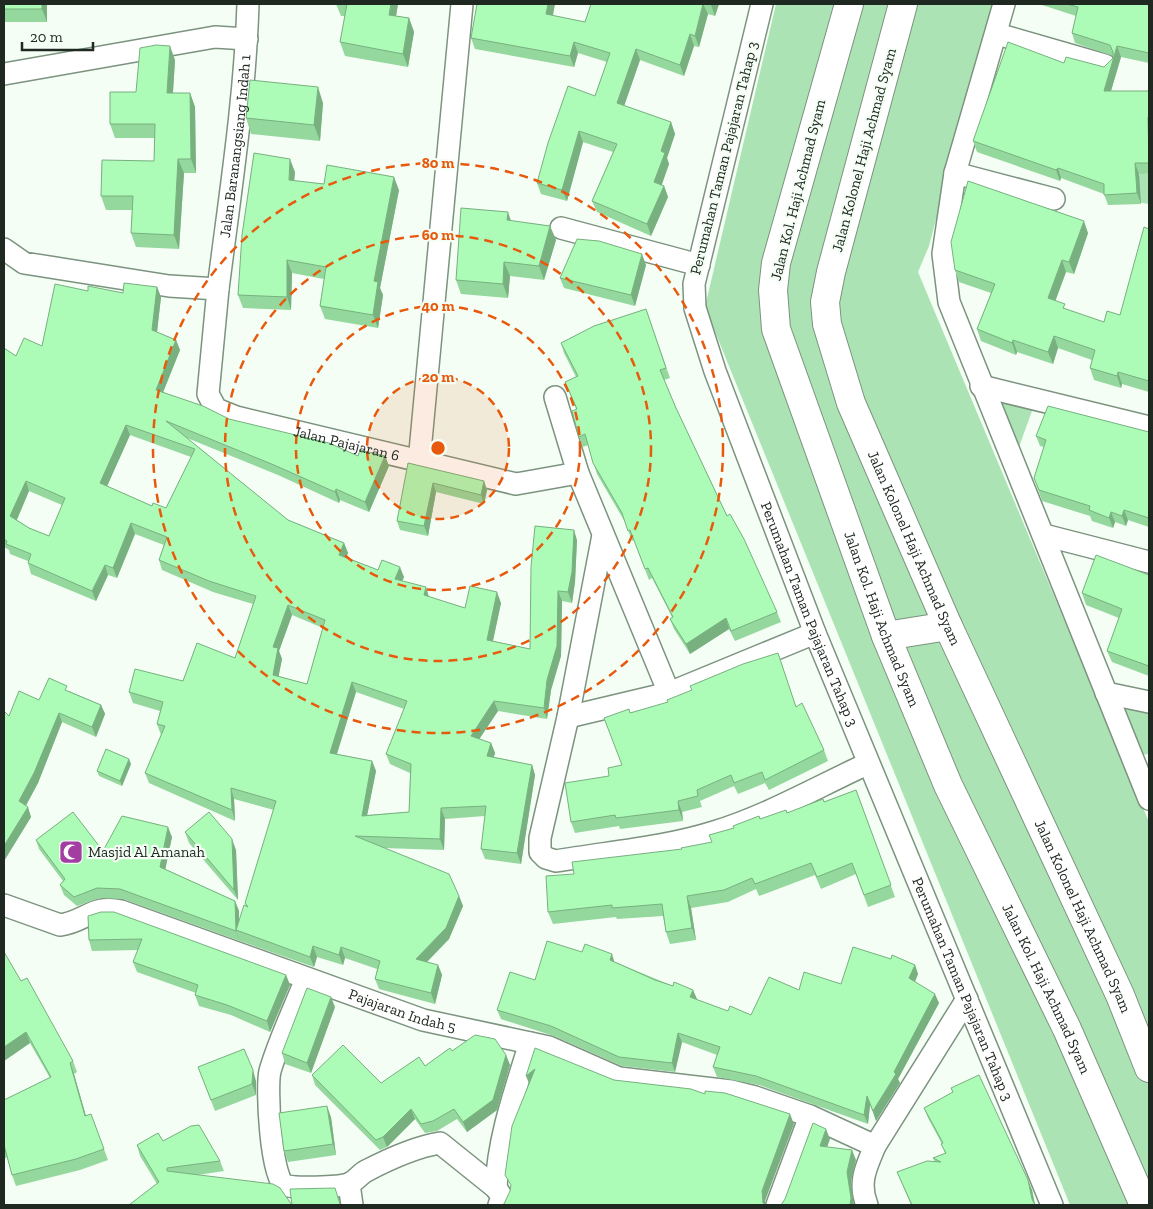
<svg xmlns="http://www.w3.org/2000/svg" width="1153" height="1209" viewBox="0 0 1153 1209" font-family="'Zilla Slab',serif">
<rect width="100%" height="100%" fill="#f4fef5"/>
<g fill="#ace3b4">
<polygon points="776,4 993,4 929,246 918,272 1149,822 1149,1205 1070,1205 705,307"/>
<polygon points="1149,148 1149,204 1130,201"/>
<polygon points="995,396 1037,397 1015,458"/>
<polygon points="1124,705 1149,711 1148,754 1142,755 1121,708"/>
</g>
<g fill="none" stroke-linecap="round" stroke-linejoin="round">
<g stroke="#7c937f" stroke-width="24">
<g id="street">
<path id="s1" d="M762,4l-68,280 1,24 20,63 100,262 237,572"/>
<polyline points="1004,4 955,173 943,254 949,302 1149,799"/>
<polyline points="997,34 1105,65"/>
<polyline points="4,74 215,37 247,39"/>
<polyline points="955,173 1054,199"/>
<polyline points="561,228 699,265"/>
<path id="s2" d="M4,249l20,14 145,23 49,3 -10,105 8,15 20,8 280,67 62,-11 91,220"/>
<path id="s3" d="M218,289c12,-95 27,-190 30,-285"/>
<polyline points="981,386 1149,427"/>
<polyline points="555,397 578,473"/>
<polyline points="419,462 462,4"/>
<path d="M603,535l-35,182 -28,121v14l6,6 10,3c52,-9 107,-13 158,-29 53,-16 103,-45 153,-68"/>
<polyline points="1044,535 1149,562"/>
<polyline points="1106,693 1149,702"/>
<polyline points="568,717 669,693 815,633"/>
<path id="s4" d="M4,905l56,20c25,-3 33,-21 61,-14l302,109 126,27 70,31 112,13 24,6 55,19 65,30"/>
<path d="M306,979c-12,30 -27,61 -36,92 -4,16 1,105 14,114 6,4 56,2 64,-1 7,-2 12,-10 18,-13 23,-12 49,-24 74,-28l56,45 6,9 -3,8"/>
<polyline points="349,1184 352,1205"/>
<path d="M496,1188c2,-50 19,-97 34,-145"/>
<polyline points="777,1205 810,1116"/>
<path d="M867,1205c-9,-22 -1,-38 8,-59l92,-147"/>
</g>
</g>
<g stroke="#7c937f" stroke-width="30">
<g id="secondary">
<path id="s5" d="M849,4l-73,259 -3,27 3,39 110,307 62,149 119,244 77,176"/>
<path id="s6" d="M903,4l-72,268 -6,30 2,22 24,79 97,223 172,369 29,73"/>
<polyline points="886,636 948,626"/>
</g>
</g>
<use href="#street" stroke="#fff" stroke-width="21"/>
<use href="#secondary" stroke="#fff" stroke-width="28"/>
</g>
<g fill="#94d89d" fill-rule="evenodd">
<rect x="4" y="4" width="43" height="18"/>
<polygon points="336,4 398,4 396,16 409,18 414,32 408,67 345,56 340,42 345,16 341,16"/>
<polygon points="555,4 552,16 585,22 591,4 719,4 715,16 708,14 699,47 694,46 684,76 640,60 624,106 671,122 675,134 667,158 669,164 661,185 664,186 668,197 651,236 597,212 592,201 613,152 583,142 567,201 541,194 537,183 595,96 607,62 578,53 574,67 475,49 471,38"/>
<polygon points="1039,4 1149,4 1149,63 1121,57 1111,91 1149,91 1149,173 1139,174 1141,204 1108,205 1104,194 1061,178 1060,181 977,152 973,141 1064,63 1104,67 1113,58 1113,56 1075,43 1072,33 1076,16"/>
<polygon points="175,60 173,93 190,93 195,107 196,173 184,173 179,249 136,247 131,233 132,210 106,210 101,196 154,161 154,138 115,138 110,124 136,92"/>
<polygon points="323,103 320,141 251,134 246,118"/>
<polygon points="295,172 294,181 324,184 399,190 380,288 383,295 378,328 325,319 320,306 324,279 292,273 291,310 243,308 238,295"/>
<polygon points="511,221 550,226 556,240 544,280 510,276 508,298 461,294 456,280"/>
<polygon points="1149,229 1149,392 1122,384 1121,388 1094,380 1090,368 1092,360 1058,348 1053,364 1017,352 1016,355 981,341 977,329 991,293 959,282 955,270 1088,233 1074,274 1066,272 1055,301 1066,309 1104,322 1120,315"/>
<polygon points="646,265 635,306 564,288 560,278"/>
<path d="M157,287l4,10 -4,35 19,8 4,10 -17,42 66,27 129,37h27l4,10 -20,46 -29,-12 -1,3 -61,-28 -91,-37 101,82 56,23 4,10 -2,4 32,13 26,7 -2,4 24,6 3,10 36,11 36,-5 -8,38 37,8 47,-109 -2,42 -3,21 -10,-2 -1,55 -10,34 -4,29 -49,-8 -19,28 12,4 4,10 -1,4 38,8 3,10 -14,89 -36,-5 -4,-10 4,-33 -40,3 -1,31 -61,-2 76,48 4,10 -14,33 -22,23 11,3 4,10 -7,29 -56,-15 -4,-10 2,-10 -32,-11 -2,7 -26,-8 -3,10 -74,-26v-2v2l-117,-42 -23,-1 -23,8 -13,-11 -4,-10 3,-4 -24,-32 -3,-9 67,11 69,-14 -7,32 70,32 4,10v11l7,-16 -1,-3 29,-93 -40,-11 1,22 -86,-38 -4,-10 16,-38 -4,-11 3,-13 -27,-8 -4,-11 54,-11 52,-23 18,-54 -40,-12 -51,-22 -3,-10 5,-15 -29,-11 -18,44 -9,-3 -12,26 -65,-27 -3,-11v-2l-18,-7 -1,-4 -5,-3v-199l12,8 26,-10 46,-55 35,2zM130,435l61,22 -25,51 -14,-2 -45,-20zM29,491l33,14 -13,31 -20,-8 -12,-8zM292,615l31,13 -16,56 -29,-8 4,-17 -3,-8zM356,692l48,17 -18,45 4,10 20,9 -1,39 -42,3 9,-44 -4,-10 -35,-7z"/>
<polygon points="646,309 670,378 664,380 676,408 727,516 777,612 781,622 735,641 729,629 690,654 674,629 670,619 672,617 652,578 649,580 634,540 632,541 625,522 597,474 588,445 583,447 579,437 576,409 565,382 576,377 564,353 561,343"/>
<polygon points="1149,432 1149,527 1128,520 1126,526 1115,522 1113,528 1092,521 1090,516 1042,501 1034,478 1044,447 1040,446 1036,436"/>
<polygon points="408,463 484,481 487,490 484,504 436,492 428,536 400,530 397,521"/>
<polygon points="1149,575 1149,676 1112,662 1107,651 1119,618 1086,605 1082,593"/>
<polygon points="69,691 101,705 105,714 96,737 62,722 38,783 26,805 31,817 4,861 4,711 9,716 39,700"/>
<polygon points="796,706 824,750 828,761 769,790 765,783 738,794 734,786 700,801 702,807 682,812 683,821 620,829 619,826 575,833 571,822 609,776 622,765 630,713"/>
<polygon points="131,764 122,786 99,776 97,771"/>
<polygon points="856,790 895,897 868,907 856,874 821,889 815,875 759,896 756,889 728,902 691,908 696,940 670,944 666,932 663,916 617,919 616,917 553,924 548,912 574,874 712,842 760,819 787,813 824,802"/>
<polygon points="185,832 236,850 238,900 189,843"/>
<polygon points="88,916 286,975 290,985 270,1032 231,1015 199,1006 195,995 196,993 137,972 133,962 138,950 92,951 89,940"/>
<polygon points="891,959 915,965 918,974 915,982 939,1003 898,1079 900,1083 876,1121 870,1105 868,1124 759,1085 717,1077 713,1067 717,1055 682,1042 675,1072 622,1066 554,1036 501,1019 497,1010 535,980 615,962 673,986 693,990 697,1000 728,1011 751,1015 799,990 841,984"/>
<polygon points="21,981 73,1061 77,1072 74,1074 86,1116 91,1114 108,1160 80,1170 16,1186 12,1175 7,1157 4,1159 4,1100 50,1078 30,1043 4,1061"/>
<polygon points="335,1007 311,1073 285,1064 282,1053"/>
<polygon points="452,1051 506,1055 510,1065 497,1110 467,1132 457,1119 437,1131 425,1133 415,1119 387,1147 380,1150 315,1085 312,1075 381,1083 425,1066"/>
<polygon points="198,1067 256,1081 256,1095 215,1111"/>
<polygon points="951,1088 1028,1180 1032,1190 1035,1205 911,1205 897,1172 935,1162 933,1158 945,1154 942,1144 928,1118 924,1108 953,1093"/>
<polygon points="331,1117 336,1155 288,1162 284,1151"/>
<polygon points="163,1141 220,1161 224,1171 198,1175 292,1205 341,1205 129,1205 157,1184 140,1156 137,1145"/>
</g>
<g fill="#78b080">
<polygon points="42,4 47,4 47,22 42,9"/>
<polygon points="391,4 398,4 394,28 389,15"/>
<polygon points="548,4 555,4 551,26 546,14"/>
<polygon points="703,4 708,14 699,47 695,36"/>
<polygon points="711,4 719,4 715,16 711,5"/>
<polygon points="409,18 414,32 408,67 403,54"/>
<polygon points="690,34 694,46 684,76 680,65"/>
<polygon points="574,42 578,53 574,67 570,56"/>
<polygon points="170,46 175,60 172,107 167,93"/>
<polygon points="1117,46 1121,57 1108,101 1104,91"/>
<polygon points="636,49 640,60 621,115 617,103"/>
<polygon points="318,87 323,103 320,141 314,125"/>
<polygon points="190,93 195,107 196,173 191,159"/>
<polygon points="671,122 675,134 667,158 669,164 659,193 654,182 661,151"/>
<polygon points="579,131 583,142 567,201 562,190"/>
<polygon points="178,159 184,173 179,249 174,235"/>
<polygon points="290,159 295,172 293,193 289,180"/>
<polygon points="1135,163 1139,174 1141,204 1137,193"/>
<polygon points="1058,168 1061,178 1060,181 1056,170"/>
<polygon points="394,177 399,190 380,288 383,295 378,328 373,315 374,281"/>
<polygon points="664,186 668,197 651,236 647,224"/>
<polygon points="508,212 513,227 507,220"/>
<polygon points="1084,221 1088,233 1074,274 1069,262"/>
<polygon points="550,226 556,240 544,280 539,266"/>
<polygon points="642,254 646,265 635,306 631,295"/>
<polygon points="287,260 292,273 291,310 287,297"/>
<polygon points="1062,260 1066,272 1052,310 1048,298"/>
<polygon points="504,262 510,276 508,298 503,284"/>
<polygon points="157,287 161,297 156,341 152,330"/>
<polygon points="1054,336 1058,348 1053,364 1048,352"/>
<polygon points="176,340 180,350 160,400 156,390"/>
<polygon points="1013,340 1017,352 1016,355 1012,343"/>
<polygon points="1118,372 1122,384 1121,388 1117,376"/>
<polygon points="126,425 130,435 104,493 100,483"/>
<polygon points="385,456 389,466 369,512 365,502"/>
<polygon points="26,481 29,491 14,526 10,516"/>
<polygon points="484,481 487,490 484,504 481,495"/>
<polygon points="433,483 436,492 428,536 424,526"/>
<polygon points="336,489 340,500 339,503 335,492"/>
<polygon points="1124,510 1128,520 1126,526 1122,516"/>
<polygon points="1111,512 1115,522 1113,528 1109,518"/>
<polygon points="131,523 135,534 117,578 113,568"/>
<polygon points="574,530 577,540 575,582 572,603 568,592"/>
<polygon points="344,543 348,553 343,565 339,555"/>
<polygon points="105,565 108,575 96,601 92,591"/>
<polygon points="400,567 404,577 399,589 395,579"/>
<polygon points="426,587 429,598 424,595"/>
<polygon points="558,591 562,601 561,656 551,690 547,719 544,708"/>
<polygon points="497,592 501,603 491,650 487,640"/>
<polygon points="288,605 292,615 279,651 282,659 277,685 273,675 273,647"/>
<polygon points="726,618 729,629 690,654 686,644"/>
<polygon points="352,682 356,692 334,763 330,753"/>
<polygon points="494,701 498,711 474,747 471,736"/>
<polygon points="101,705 105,714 96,737 92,727"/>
<polygon points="59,713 62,722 38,783 23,811 19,801"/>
<polygon points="491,743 495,753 491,766 487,756"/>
<polygon points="129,759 131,764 122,786 120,781"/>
<polygon points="372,761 376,771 365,826 362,816"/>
<polygon points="532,765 535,775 521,864 517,853"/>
<polygon points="231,788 234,799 235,821 232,810"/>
<polygon points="678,801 682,812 683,821 679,810"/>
<polygon points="28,807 31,817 4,861 4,846"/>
<polygon points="441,808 445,819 444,850 440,839"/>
<polygon points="168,827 172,837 164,876 160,867"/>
<polygon points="232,839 236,850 238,900 234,890"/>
<polygon points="459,896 463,906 449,939 420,969 416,959"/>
<polygon points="687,896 691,908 696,940 692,928"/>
<polygon points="235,901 239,911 239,931 236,930 240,941 236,931"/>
<polygon points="313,946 317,957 314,967 310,957"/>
<polygon points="341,947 345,958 343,965 339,955"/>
<polygon points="612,954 615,964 610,960"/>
<polygon points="438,965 442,975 435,1004 431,993"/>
<polygon points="915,965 918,974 912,988 909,978"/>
<polygon points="286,975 290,985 270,1032 267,1021"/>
<polygon points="693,990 697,999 694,1007 690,997"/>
<polygon points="935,994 939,1003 898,1079 900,1083 876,1121 873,1111"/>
<polygon points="331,997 335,1007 311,1073 307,1063"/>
<polygon points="26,1032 30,1043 4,1061 4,1047"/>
<polygon points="678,1033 682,1042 675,1072 672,1063"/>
<polygon points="506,1055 510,1065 497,1110 467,1132 463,1122"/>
<polygon points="70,1063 74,1074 89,1127 85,1116"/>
<polygon points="535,1069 530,1086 526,1076"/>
<polygon points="253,1070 256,1081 256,1095 252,1084"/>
<polygon points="867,1096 870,1105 868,1124 864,1115"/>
<polygon points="327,1106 331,1117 336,1155 333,1144"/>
<polygon points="411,1109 415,1119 387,1147 383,1137"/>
<polygon points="790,1114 794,1124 765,1201 766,1205 763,1203 762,1191"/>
<polygon points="826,1129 830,1139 824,1156 820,1146"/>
<polygon points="852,1150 856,1160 851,1182 854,1205 850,1205 847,1172"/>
<polygon points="1028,1180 1032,1190 1035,1205 1032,1199"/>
</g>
<g fill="#acfbb7" stroke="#78b080" fill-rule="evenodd">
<rect x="4" y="4" width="38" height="5"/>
<polygon points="345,4 391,4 389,15 409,18 403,54 340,42 347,4"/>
<polygon points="477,4 548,4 546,14 585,22 591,4 703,4 695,36 690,34 680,65 636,49 617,103 671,122 661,151 665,153 654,182 664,186 647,224 592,201 617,144 579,131 562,190 537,183 548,143 568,86 595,96 610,53 574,42 570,56 471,38"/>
<polygon points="1067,4 1149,4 1149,53 1117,46 1104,91 1149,91 1149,117 1148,117 1149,163 1135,163 1137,193 1104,195 1104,184 1058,168 1056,170 973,141 1008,42 1064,63 1066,57 1104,67 1113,58 1113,52 1110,45 1072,33 1078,7"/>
<polygon points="156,45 170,46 167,93 190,93 191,159 178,159 174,235 131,233 133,196 101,196 102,160 154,161 155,124 110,124 110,92 136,92 140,48"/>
<polygon points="250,80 318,87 314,125 246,118"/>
<polygon points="254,153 290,159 289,180 324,184 327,165 394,177 374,281 378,282 373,315 320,306 326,267 287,260 287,297 238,295 242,235"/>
<polygon points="968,181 1084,221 1069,262 1062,260 1048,298 1065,304 1063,308 1104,322 1107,311 1120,315 1144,227 1149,229 1149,381 1118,372 1117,376 1090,368 1095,350 1054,336 1048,352 1013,340 1012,343 977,329 995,284 955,270 951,242"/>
<polygon points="461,208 508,212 507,220 550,226 539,266 504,262 503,284 456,280"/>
<polygon points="577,239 599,241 642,254 631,295 560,278"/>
<path d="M124,283l33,4 -5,43 24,10 -20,50 47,16 26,13 100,24 29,13 2,-6 25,6 -20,46 -29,-13 -1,3 -61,-27 -108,-44 122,99 56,23 -5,12 39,15 4,-10 18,7 -5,12 31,8 -2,8 41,13 5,-22 27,6 -10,48 43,9 1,-82 4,-41 39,4 -2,42 -4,20 -10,-1 -1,55 -10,34 -3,28 -50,-7 -23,35 20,7 -4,13 45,9 -15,88 -36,-4 5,-43 -45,2 -1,31 -85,-3 94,38 10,22 -13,32 -30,31 22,6 -7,28 -56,-14 5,-18 -39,-14 -2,8 -26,-9 -3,11 -74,-27 8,-25 4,2 -3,-4 31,-102 -45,-13 1,22 -87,-37 20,-47 -8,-2 6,-22 -34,-10 6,-23 48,12 14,-38 38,15 21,-62 -47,-15 -50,-21 8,-23 -36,-14 -18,45 -8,-3 -13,26 -64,-28 3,-9 -25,-10 1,-3 -3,-2v-191l12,8 8,-18 18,8 13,-62 33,7v-5l35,7zM126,425l69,24 -29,59 -13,-5 -1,3 -52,-23zM26,481l39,17 -16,38 -20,-8 -19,-12zM288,605l37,15 -18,64 -34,-9 5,-27 -5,-1zM352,682l55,19 -21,53 25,10 -2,48 -47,4 10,-55 -42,-8z"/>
<polygon points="646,309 666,368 660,370 676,408 727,516 730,514 744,539 777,612 731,631 726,618 686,644 670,619 673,617 648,568 645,569 630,530 628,531 622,513 593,463 585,434 579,437 572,411 577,409 565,382 578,376 561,343 594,326"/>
<polygon points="1048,406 1149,432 1149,518 1124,510 1122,516 1111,512 1109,518 1089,510 1090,506 1039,490 1034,478 1046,440 1036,436"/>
<polygon points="408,463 484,481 481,495 433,483 424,526 397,521"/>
<polygon points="1096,555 1149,575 1149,666 1107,651 1122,609 1082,593"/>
<polygon points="778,653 796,707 802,703 824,750 765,780 762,772 734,783 731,775 697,790 698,796 678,801 679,810 616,818 615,815 571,822 565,783 609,776 608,768 622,765 604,718 629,709 630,713 668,702 667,700 692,690 690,686 743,664"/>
<polygon points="49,678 67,686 65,690 101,705 92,727 59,713 34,773 19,801 28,807 4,846 4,711 9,716 19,691 39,700"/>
<polygon points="106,749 129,759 120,781 97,771"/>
<polygon points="856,790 891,885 864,895 852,863 817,877 811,863 755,884 752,878 724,890 687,896 692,928 666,932 662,904 612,908 612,905 548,912 546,876 574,874 572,862 682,849 681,848 712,842 709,835 734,828 733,826 759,816 760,819 786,810 787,813 823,799 824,802"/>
<polygon points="73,812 103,851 122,816 168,827 160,867 235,901 236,931 120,889 97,888 74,897 60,885 65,879 36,840"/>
<polygon points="209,812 232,839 234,890 185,832"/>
<polygon points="101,912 114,912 286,975 267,1021 227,1005 195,995 198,985 133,962 142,939 89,940 88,916"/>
<polygon points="547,941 582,952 585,944 612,954 610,960 655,980 673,986 674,982 693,990 690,997 728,1011 730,1006 751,1015 769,977 799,990 804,972 841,984 853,947 891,959 892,955 915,965 909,978 935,994 894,1072 896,1074 873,1111 867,1096 864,1115 756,1076 713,1067 720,1047 678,1033 672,1063 619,1057 551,1026 497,1010 510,972 535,980"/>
<polygon points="4,952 21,981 27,978 73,1061 70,1063 85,1116 91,1114 104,1149 76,1159 12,1175 4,1145 4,1100 51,1077 26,1032 4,1047"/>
<polygon points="307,988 331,997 307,1063 282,1053"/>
<polygon points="475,1035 495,1039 506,1055 493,1100 463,1122 454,1109 433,1121 421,1124 411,1109 383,1137 376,1140 312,1075 343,1045 381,1083 419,1057 425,1066 450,1048 452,1051"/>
<polygon points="535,1048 614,1080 691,1089 705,1094 705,1091 725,1093 790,1114 762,1191 763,1203 767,1205 501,1205 504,1204 510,1191 511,1185 505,1175 512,1126 535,1069 526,1076"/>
<polygon points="244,1049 253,1070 252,1084 211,1100 198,1067"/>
<polygon points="979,1075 1028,1180 1032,1199 1035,1205 912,1205 897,1172 927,1161 941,1162 933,1158 946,1153 941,1144 943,1143 924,1108 953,1092 951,1088"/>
<polygon points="327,1106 333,1144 284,1151 279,1113"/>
<polygon points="813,1123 826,1129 820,1146 852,1150 847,1172 851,1198 850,1205 779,1205 781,1205 785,1199"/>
<polygon points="199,1125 220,1161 167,1168 167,1171 273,1184 280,1188 292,1205 290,1189 335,1188 340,1204 339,1205 129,1205 159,1182 137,1145 158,1133 163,1141 191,1126"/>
</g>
<circle cx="438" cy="448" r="71" fill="#e8590c" fill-opacity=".12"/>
<g fill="none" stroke="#e8590c" stroke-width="2.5" stroke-dasharray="9 6">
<circle cx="438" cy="448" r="71"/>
<circle cx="438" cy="448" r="142"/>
<circle cx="438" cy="448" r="213"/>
<circle cx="438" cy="448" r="285"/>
</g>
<defs>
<g id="mosque-square" transform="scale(1.25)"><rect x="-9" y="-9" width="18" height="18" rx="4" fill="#a33da1" stroke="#f4fef5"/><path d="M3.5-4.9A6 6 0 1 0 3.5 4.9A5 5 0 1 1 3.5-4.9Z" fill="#fff"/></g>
</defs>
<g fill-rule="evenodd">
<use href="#mosque-square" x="71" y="852"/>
</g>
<g text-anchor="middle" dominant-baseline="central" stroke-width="4.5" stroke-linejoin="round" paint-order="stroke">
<g font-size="15" fill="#202921" stroke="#f4fef5">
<text stroke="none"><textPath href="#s3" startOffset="144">Jalan Baranangsiang Indah 1</textPath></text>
<text transform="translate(864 150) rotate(-75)">Jalan Kolonel Haji Achmad Syam</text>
<text transform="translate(724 158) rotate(-76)">Perumahan Taman Pajajaran Tahap 3</text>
<text transform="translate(798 190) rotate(-76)">Jalan Kol. Haji Achmad Syam</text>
<text stroke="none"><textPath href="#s2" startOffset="478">Jalan Pajajaran 6</textPath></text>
<text stroke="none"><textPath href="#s6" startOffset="571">Jalan Kolonel Haji Achmad Syam</textPath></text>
<text stroke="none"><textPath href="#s1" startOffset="639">Perumahan Taman Pajajaran Tahap 3</textPath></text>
<text stroke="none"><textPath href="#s5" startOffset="644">Jalan Kol. Haji Achmad Syam</textPath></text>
<text stroke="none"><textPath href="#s6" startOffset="976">Jalan Kolonel Haji Achmad Syam</textPath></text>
<text stroke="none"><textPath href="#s5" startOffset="1049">Jalan Kol. Haji Achmad Syam</textPath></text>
<text stroke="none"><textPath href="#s1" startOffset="1044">Perumahan Taman Pajajaran Tahap 3</textPath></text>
<text stroke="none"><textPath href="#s4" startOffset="422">Pajajaran Indah 5</textPath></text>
</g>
<g font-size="15" fill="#202921" stroke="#f4fef5" text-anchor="start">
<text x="88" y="852">Masjid Al Amanah</text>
</g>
</g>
<circle cx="438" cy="448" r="8" fill="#e8590c" stroke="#f4fef5" stroke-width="2.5"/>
<g font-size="15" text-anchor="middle" font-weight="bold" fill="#e8590c" stroke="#f4fef5" stroke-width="4.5" stroke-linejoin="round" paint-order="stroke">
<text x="438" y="168">80 m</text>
<text x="438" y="240">60 m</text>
<text x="438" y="311">40 m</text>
<text x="438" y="382">20 m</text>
</g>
<rect width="1153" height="1209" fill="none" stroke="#202921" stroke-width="10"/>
<path d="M22 42v8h71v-8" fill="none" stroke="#202921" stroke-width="2.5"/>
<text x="30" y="42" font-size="15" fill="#202921" stroke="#f4fef5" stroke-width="4" paint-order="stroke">20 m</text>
</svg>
